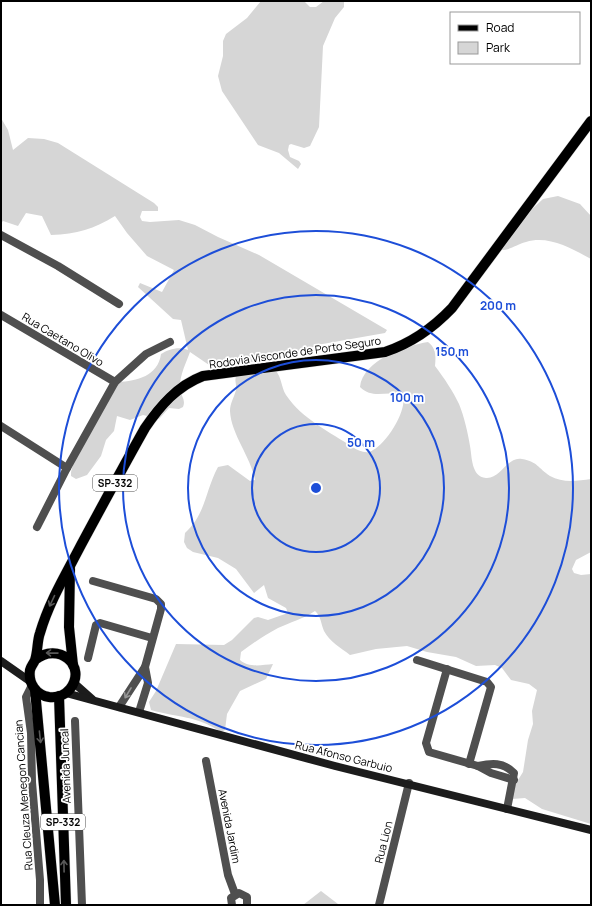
<svg xmlns="http://www.w3.org/2000/svg" width="592" height="906" viewBox="0 0 592 906" font-family="Manrope,sans-serif">
<rect width="100%" height="100%" fill="#fff"/>
<g fill="#d6d6d6">
<polygon points="261,1 304,1 310,7 316,7 324,1 344,1 344,7 335,18 323,46 319,127 310,146 304,148 291,144 289,145 288,150 290,157 299,161 301,164 298,169 279,153 258,145 222,91 218,76 223,56 223,41 226,34 247,18"/>
<path d="M1,118l7,12 5,20 15,-12 16,1 14,4 96,60 4,4v4h-16l-2,6 2,4 8,1 29,-2 16,5 23,12 41,18 128,75 -2,3 -68,12 -9,5 -13,1 -21,8 -62,8 -22,-15c-4,11 -11,25 -10,37 1,7 6,11 3,18l-4,2 -10,-1 -10,11 -16,-4 -13,5 -13,-4 -3,15 -8,9 -5,16 -14,19 -11,4 -5,-3v-4l7,-27 40,-63c19,-1 40,-6 43,-28 7,-5 19,-8 27,-4l-7,-30 -8,-1 -35,-32 2,-4 22,9 12,-22 -27,-14 -20,-23 -12,-17c-21,13 -38,18 -64,19l-9,-19 -16,-3 -8,13 -15,-5 -2,2z"/>
<path d="M558,196l22,8 11,12v43c-19,-10 -42,-24 -65,-17 -12,3 -15,9 -29,8l11,-19 35,-32z"/>
<path d="M428,342c8,6 8,14 7,24 9,12 18,25 24,38 5,12 9,29 11,42 2,10 1,31 16,32 15,1 21,-22 36,-19 16,3 16,9 28,17 12,7 27,5 41,3v73l-15,8 -4,9 2,4 7,2 10,-1v250l-49,-15 -17,-11 -13,1 -2,-6 13,-21 5,-32 5,-16 -1,-13 5,-21 -8,-6 -18,-4 -9,-12 -7,-3 -19,1 -20,-9 -29,-5 -20,-6 -31,3 -26,6c-9,-7 -21,-14 -26,-24 -3,-7 -3,-15 -9,-20 -12,8 -24,11 -37,17 -13,7 -25,15 -37,24l-1,8c9,8 22,5 33,4l-7,15 -26,12 -13,23 -2,16 -4,2c-26,-17 -42,-14 -70,-22l-2,-8 7,-11 20,-47 48,1 8,-5 22,-22 4,-1 10,3 20,-7 -2,-5 -18,-10 -4,-13 -10,8 -18,-24 -18,-11 -25,-6 -6,-4 -3,-6 1,-9c21,-19 20,-42 33,-66l10,-2 22,16 5,-1c-4,-23 -24,-46 -25,-69 0,-8 4,-13 6,-21 1,-7 -3,-10 2,-17l37,-3c7,7 6,17 11,25 16,24 44,37 68,53 4,2 9,5 15,4 15,-4 38,-40 34,-55 -13,-9 -29,4 -43,-10 3,-27 45,-41 68,-45z"/>
<polygon points="321,891 338,904 359,905 303,905"/>
</g>
<g fill="none" stroke-linecap="round" stroke-linejoin="round">
<g stroke="#dbdbdb" stroke-width="11">
<g id="primary">
<polyline points="70,569 69,627 73,665"/>
<path d="M35,660c23,-19 53,6 35,29 -5,6 -13,9 -21,8 -13,-2 -21,-14 -19,-27 1,-4 4,-7 5,-10 3,-9 2,-19 5,-27 9,-31 26,-59 41,-88 21,-39 42,-78 64,-117 15,-22 32,-42 58,-52l182,-24c27,-9 47,-23 67,-44l139,-187"/>
<polyline points="35,690 55,905"/>
<polyline points="59,696 66,905"/>
</g>
</g>
<g stroke="#4f4f4f" stroke-width="8">
<polyline points="1,235 58,266 119,304"/>
<polyline points="1,315 115,382"/>
<polyline points="1,426 67,468"/>
<polyline points="37,527 67,468 115,382 146,354 170,342"/>
<polyline points="93,581 156,599 161,604 161,609 145,667"/>
<polyline points="88,658 96,625 100,623 152,638"/>
<polyline points="417,660 487,682 491,687 469,764"/>
<polyline points="447,669 426,743 429,752 478,766 491,773 514,780"/>
<polyline points="32,685 26,697 31,733 32,782 40,880 40,905"/>
<polyline points="119,707 145,667 148,683 139,712"/>
<polyline points="75,721 82,905"/>
<polyline points="206,761 228,875 235,894"/>
<path d="M478,766c14,-3 25,-4 36,7l-7,36"/>
<polyline points="232,905 231,898 239,893 247,897 247,905"/>
<polyline points="379,905 409,783"/>
</g>
<g stroke="#1c1c1c" stroke-width="8">
<polyline points="1,661 31,682"/>
<polyline points="74,683 92,699"/>
<polyline points="66,693 335,766 591,830"/>
</g>
<use href="#primary" stroke="#000" stroke-width="10"/>
</g>
<defs><path id="oneway-shaft" d="M-6 0H5M1.5-3L5.5 0L1.5 3" fill="none" stroke-width="1.6" stroke-linecap="round" stroke-linejoin="round"/></defs>
<g stroke="#595959">
<use href="#oneway-shaft" transform="translate(52 601) rotate(115)"/>
<use href="#oneway-shaft" transform="translate(52 653) rotate(-179)"/>
<use href="#oneway-shaft" transform="translate(40 737) rotate(84)"/>
<use href="#oneway-shaft" transform="translate(64 866) rotate(-91)"/>
</g>
<use stroke="#959595" href="#oneway-shaft" transform="translate(128 693) rotate(121)"/>
<g fill="none" stroke="#1d4ed8" stroke-width="2">
<circle cx="316" cy="488" r="64"/>
<circle cx="316" cy="488" r="128"/>
<circle cx="316" cy="488" r="193"/>
<circle cx="316" cy="488" r="257"/>
</g>
<g text-anchor="middle" dominant-baseline="central" stroke-width="3.5" stroke-linejoin="round" paint-order="stroke">
<g fill="#fff" stroke="#4c4c4c" stroke-width="1">
<rect x="93" y="475" width="44" height="16" rx="3"/>
<rect x="41" y="814" width="44" height="16" rx="3"/>
</g>
<g font-size="10" font-weight="bold" fill="#000">
<text x="115" y="483">SP-332</text>
<text x="63" y="822">SP-332</text>
</g>
<g font-size="11" fill="#000" stroke="#fff">
<text transform="translate(63 339) rotate(31)">Rua Caetano Olivo</text>
<text transform="translate(295 352) rotate(-8)">Rodovia Visconde de Porto Seguro</text>
<text transform="translate(344 756) rotate(14)">Rua Afonso Garbuio</text>
<text transform="translate(65 766) rotate(-92)">Avenida Juncal</text>
<text transform="translate(23 795) rotate(-94)">Rua Cleuza Menegon Cancian</text>
<text transform="translate(230 826) rotate(79)">Avenida Jardim</text>
<text transform="translate(383 842) rotate(-76)">Rua Lion</text>
</g>
</g>
<circle cx="316" cy="488" r="6" fill="#1d4ed8" stroke="#fff" stroke-width="2"/>
<g font-size="12" text-anchor="middle" font-weight="bold" fill="#1d4ed8" stroke="#fff" stroke-width="3.5" stroke-linejoin="round" paint-order="stroke">
<text x="498" y="310">200 m</text>
<text x="452" y="356">150 m</text>
<text x="407" y="402">100 m</text>
<text x="361" y="447">50 m</text>
</g>
<rect width="592" height="906" fill="none" stroke="#000000" stroke-width="4"/>
<rect x="450" y="12" width="130" height="52" fill="#ffffff" stroke="#999999"/>
<rect x="458" y="25" width="20" height="6" fill="#000000" stroke="#999999"/>
<text x="486" y="32" font-size="12" fill="#000000">Road</text>
<rect x="458" y="42" width="20" height="12" fill="#d6d6d6" stroke="#999999"/>
<text x="486" y="52" font-size="12" fill="#000000">Park</text>
</svg>
